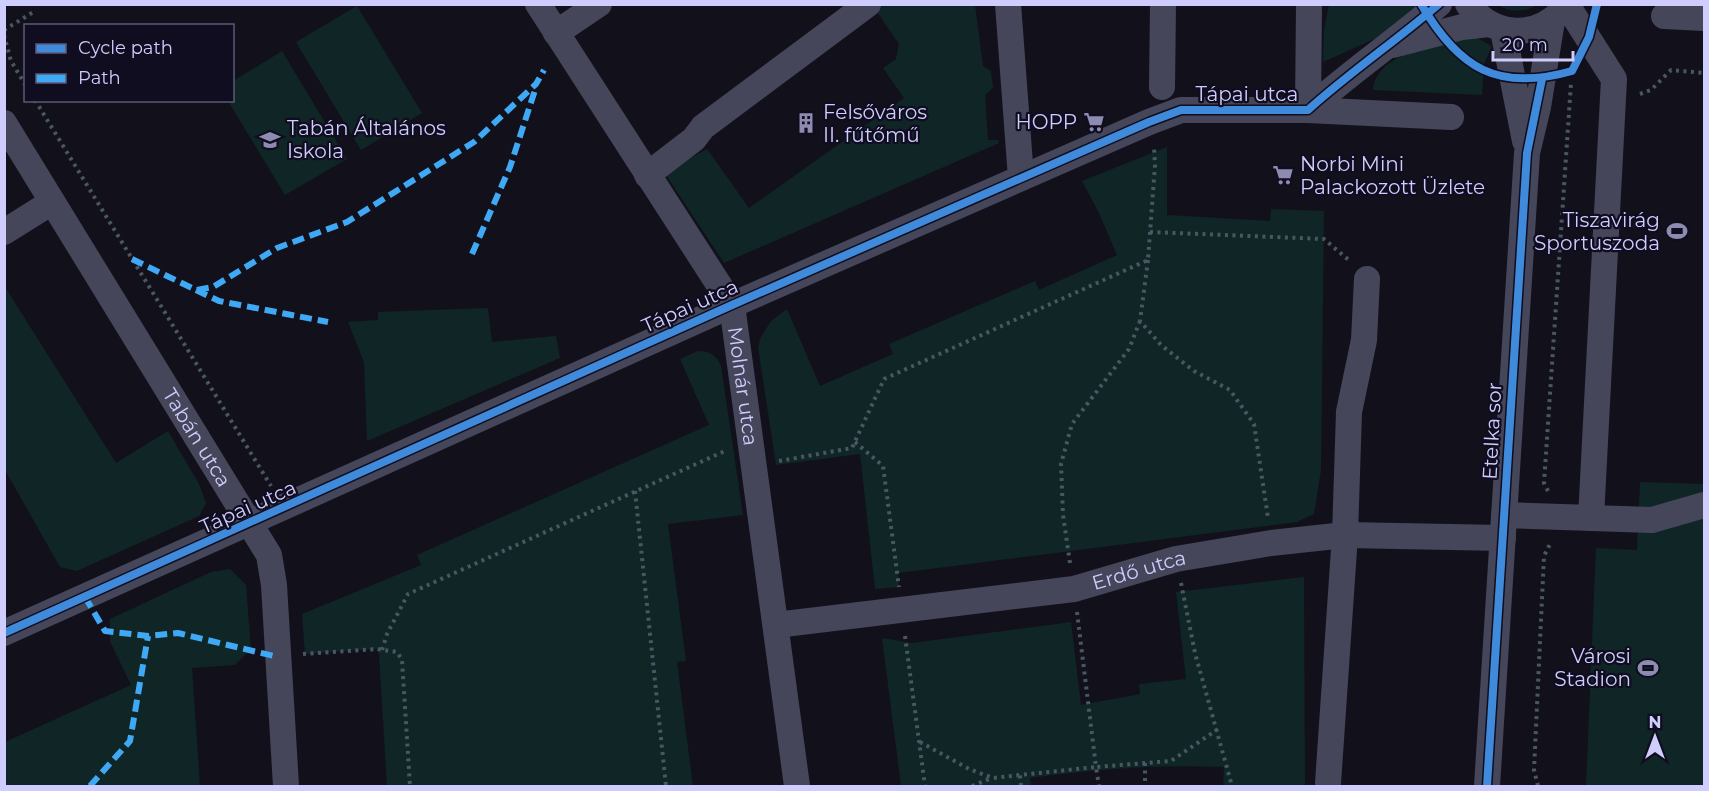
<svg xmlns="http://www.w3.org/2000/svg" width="1709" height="791" viewBox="0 0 1709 791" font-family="Montserrat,sans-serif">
<rect width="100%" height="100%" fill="#12111b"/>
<g fill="#102525">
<polygon points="881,4 975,5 983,66 991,71 993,88 985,95 988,140 998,140 999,143 724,263 664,172 707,149 749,208 904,98 883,68 896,59 899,44 875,9"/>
<polygon points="1329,5 1426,5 1381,36 1323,62 1324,30"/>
<path d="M1498,5h40c-13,7 -27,8 -40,0z"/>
<polygon points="357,6 422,113 361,150 296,42"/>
<path d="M1475,37l17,9 -8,18 -2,31 -109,-5c3,-39 72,-47 102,-53z"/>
<polygon points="282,51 347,159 285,195 228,101 232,100 233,81"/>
<polygon points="1167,147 1167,215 1270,221 1271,209 1324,211 1321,470 1314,514 1297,522 898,573 899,587 875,589 860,454 776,465 758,347 761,337 771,321 787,309 820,386 893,354 889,344 1035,281 1039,290 1117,255 1100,215 1082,181"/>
<polygon points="5,287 116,463 168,431 199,484 206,503 199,516 77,571 60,567 5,470"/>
<polygon points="488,308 492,342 556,336 560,358 367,441 364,362 348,322 378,320 378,312"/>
<path d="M698,351c12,0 19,5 23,15l22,149 -75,9 18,137 -9,1 16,124h-306l-8,-132 -3,-5 -71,5 -3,-40 119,-49 -4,-10 292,-130 -29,-66z"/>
<polygon points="1640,482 1704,484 1704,786 1586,786 1596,548 1637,550"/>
<polygon points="230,569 246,585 251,649 235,665 192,668 200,786 5,786 5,742 131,685 110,641 110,619 211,572"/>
<path d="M1304,577l1,209h-82l1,-19c-65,-3 -130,2 -194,11l1,8h-130l-19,-148 30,5 159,-21 10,83 59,-11 -1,-10 47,-5 -10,-87z"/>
</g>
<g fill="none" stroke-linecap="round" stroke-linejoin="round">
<g stroke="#485762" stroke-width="4" stroke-dasharray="3 4.5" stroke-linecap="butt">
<polyline points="4,30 35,11"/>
<polyline points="4,35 11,61 26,86"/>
<polyline points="1640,94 1651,90 1671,70 1704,73"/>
<polyline points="35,100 271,486"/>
<polyline points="1150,232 1324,239 1351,262"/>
<polyline points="1148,260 1140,321 1161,345 1194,371 1230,390 1254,424 1268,518"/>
<polyline points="855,442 883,466 899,587"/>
<polyline points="779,461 852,448 884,379 1148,260 1155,165 1154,147"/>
<polyline points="635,491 666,786"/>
<polyline points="1548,491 1544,483 1571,83"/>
<polyline points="1070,563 1063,515 1061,464 1072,424 1129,349 1140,321"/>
<polyline points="1181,583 1195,653 1232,786"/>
<polyline points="1077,612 1096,767 1171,761 1218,729"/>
<polyline points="905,636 925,786"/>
<polyline points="382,650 387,634 408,594 725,451"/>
<polyline points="303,654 377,649 397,652 402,660 410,786"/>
<polyline points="920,742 969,769 993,778 1020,775"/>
<polyline points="1145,763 1145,785"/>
<polyline points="972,786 992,778"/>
<polyline points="1021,786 1020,775 1096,767 1099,786"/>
<polyline points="1538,786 1534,770 1544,556 1551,542"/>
</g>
<g stroke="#46465b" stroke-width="26">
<path id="s1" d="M538,4l194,301 65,481"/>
<polyline points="1008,4 1021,178"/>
<polyline points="1309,4 1308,110 1451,117"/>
<path d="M1468,4c24,32 64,36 93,8"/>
<polyline points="1567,5 1614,79 1591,518"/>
<polyline points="1664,16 1704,18"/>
<polyline points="1503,30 1525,141"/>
<polyline points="556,33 599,4"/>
<polyline points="1393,45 1462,27 1489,24"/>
<polyline points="1162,87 1163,4"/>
<path id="s2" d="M4,123l265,432 5,30 12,201"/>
<polyline points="647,175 694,139 703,127 868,4"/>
<polyline points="4,232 52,202"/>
<polyline points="1504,515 1652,520 1704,505"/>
<path id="s3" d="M776,625l298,-36 102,-30 95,-16 74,-8 158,3"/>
<path d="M4,633l728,-328 417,-183 32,-12h127c42,-38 88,-69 131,-106"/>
<polyline points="1328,783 1345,535 1349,412 1364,340 1367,279"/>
<polyline points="1487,786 1527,153 1538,107 1552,21"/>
</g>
<g stroke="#3fa9f5" stroke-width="6" stroke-dasharray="12 6" stroke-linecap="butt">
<polyline points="472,254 510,167 536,87"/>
<polyline points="132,259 196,290 213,287 277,248 347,222 474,142 536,84 544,70"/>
<polyline points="196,290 219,301 328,322"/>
<polyline points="85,597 105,631 148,636 178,633 278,657"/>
<polyline points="90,786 130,741 148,636"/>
</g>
<g stroke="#0f0d1f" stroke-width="11">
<g id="cycleway">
<path d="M1421,4c38,65 77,88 151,67l17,-34 8,-33"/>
<path d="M4,633l728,-328 417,-183 32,-12h127c42,-38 88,-69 131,-106"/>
<polyline points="1487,786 1527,153 1542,79"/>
</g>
</g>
<use href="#cycleway" stroke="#408adc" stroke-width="8"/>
</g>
<defs>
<g id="supermarket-bare" transform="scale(1.62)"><path d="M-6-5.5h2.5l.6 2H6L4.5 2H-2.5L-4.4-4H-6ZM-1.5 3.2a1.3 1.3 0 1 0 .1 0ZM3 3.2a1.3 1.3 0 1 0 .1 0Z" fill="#8d8baf" stroke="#0f0d1f" stroke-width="2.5" paint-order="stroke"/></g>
<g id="building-bare" transform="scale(1.62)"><path d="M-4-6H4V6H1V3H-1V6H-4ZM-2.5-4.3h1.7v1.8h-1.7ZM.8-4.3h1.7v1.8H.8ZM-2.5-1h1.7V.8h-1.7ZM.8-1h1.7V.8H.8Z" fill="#8d8baf" stroke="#0f0d1f" stroke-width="2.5" paint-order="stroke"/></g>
<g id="school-bare" transform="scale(1.62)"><path d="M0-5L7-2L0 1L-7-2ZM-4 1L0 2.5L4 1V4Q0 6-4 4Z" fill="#8d8baf" stroke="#0f0d1f" stroke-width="2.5" paint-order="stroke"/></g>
<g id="stadium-bare" transform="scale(1.62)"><path d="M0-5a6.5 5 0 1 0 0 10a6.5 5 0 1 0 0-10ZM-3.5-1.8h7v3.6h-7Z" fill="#8d8baf" stroke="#0f0d1f" stroke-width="2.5" paint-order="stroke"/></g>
</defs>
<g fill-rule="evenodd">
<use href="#supermarket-bare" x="1094" y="122"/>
<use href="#building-bare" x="806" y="123"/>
<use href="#school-bare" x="270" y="140"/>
<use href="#supermarket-bare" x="1283" y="175"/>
<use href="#stadium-bare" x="1677" y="231"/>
<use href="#stadium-bare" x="1648" y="668"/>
</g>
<g text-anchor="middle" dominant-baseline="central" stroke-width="4.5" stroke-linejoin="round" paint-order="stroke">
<g font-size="20" fill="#cfccfe" stroke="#0f0d1f">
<text x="1247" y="94">Tápai utca</text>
<text transform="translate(690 306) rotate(-24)">Tápai utca</text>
<text stroke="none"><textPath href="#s1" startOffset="440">Molnár utca</textPath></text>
<text transform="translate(1492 431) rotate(-87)">Etelka sor</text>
<text stroke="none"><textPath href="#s2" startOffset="369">Tabán utca</textPath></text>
<text transform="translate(248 507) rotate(-24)">Tápai utca</text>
<text stroke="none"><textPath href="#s3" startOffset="368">Erdő utca</textPath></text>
</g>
<g font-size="20" fill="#cfccfe" stroke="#0f0d1f" text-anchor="start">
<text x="823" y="112">Felsőváros<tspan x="823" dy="23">II. fűtőmű</tspan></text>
<text x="1077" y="122" text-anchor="end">HOPP</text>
<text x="287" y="128">Tabán Általános<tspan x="287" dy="23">Iskola</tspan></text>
<text x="1300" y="164">Norbi Mini<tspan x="1300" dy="23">Palackozott Üzlete</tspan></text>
<text x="1660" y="220" text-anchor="end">Tiszavirág<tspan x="1660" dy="23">Sportuszoda</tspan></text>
<text x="1631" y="656" text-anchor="end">Városi<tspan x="1631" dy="23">Stadion</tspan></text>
</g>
</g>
<rect width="1709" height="791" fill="none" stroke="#cfccfe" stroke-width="12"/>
<rect x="24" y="24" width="210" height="78" fill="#0f0d1f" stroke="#5c5978" stroke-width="1.5"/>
<rect x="36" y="44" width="30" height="9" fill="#408adc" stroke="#5c5978" stroke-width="1.5"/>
<text x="78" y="54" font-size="18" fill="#cfccfe">Cycle path</text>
<rect x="36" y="74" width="30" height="9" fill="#3fa9f5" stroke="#5c5978" stroke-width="1.5"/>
<text x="78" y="84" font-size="18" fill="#cfccfe">Path</text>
<g transform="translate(1655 737)" stroke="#0f0d1f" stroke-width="4.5" paint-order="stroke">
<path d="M0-4.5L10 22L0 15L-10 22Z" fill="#cfccfe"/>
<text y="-9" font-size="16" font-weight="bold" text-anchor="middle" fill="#cfccfe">N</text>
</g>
<path d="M1493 51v9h80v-9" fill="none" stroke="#cfccfe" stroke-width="3"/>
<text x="1502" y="51" font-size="18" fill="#cfccfe" stroke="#0f0d1f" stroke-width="4.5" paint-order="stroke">20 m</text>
</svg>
